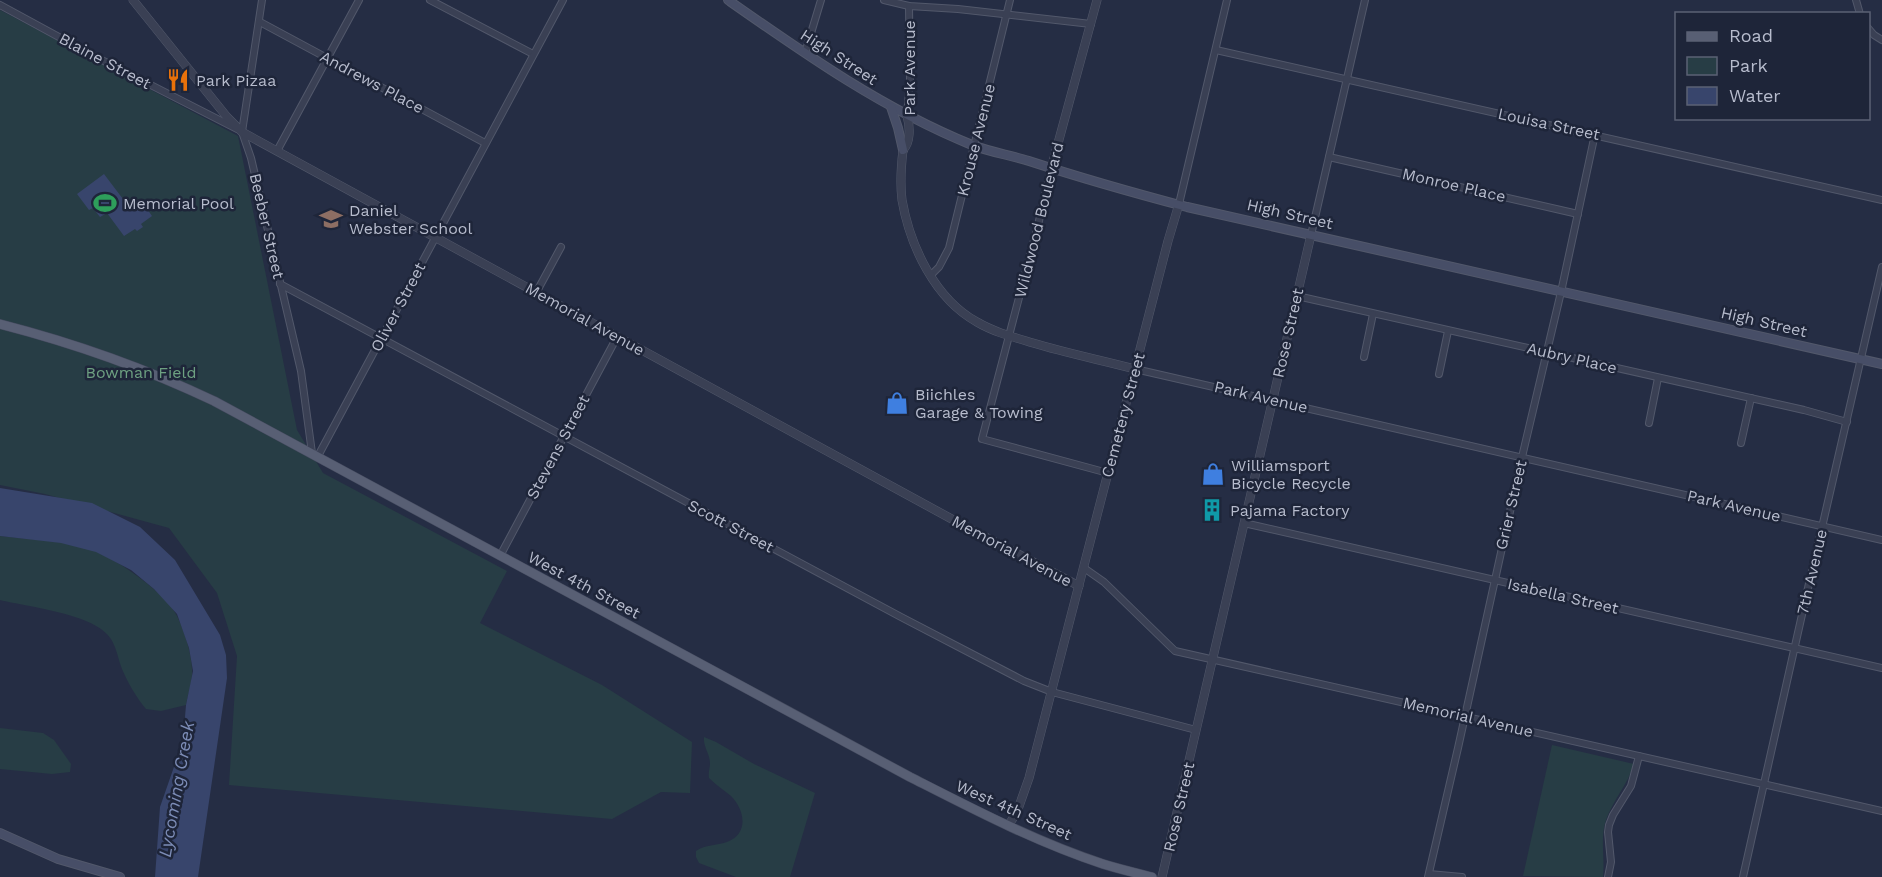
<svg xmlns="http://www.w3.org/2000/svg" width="1882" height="877" viewBox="0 0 1882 877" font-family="'Work Sans',sans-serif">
<rect width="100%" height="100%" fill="#252d44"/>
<g fill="#273d45">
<polygon points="0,10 238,136 297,430 323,473 507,571 480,623 602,685 692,742 690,793 661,792 612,819 229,785 237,656 217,593 169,528 45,494 0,485"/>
<path d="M0,536c32,4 65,4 95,15 24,10 71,42 82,65 8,16 14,36 15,53 1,11 -4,25 -6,36l-25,6 -15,-2c-10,-12 -18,-26 -24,-40 -4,-10 -5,-20 -11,-30 -15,-25 -83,-32 -111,-39z"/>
<polygon points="0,728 43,733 54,740 71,764 70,772 52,774 0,769"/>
<path d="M704,737l12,5 38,22 61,29 -25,84h-54l-37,-14 -3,-6v-6c10,-7 20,-5 31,-9 22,-8 18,-32 4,-46 -7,-6 -15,-11 -22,-18 -1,-6 1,-9 1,-15 0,-9 -7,-16 -6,-26z"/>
<path d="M1552,745l82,19c-6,20 -21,36 -28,56 -6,17 -1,39 -3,57l-80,-1z"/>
</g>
<g fill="#38456c">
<polygon points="104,174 129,207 141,200 152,216 141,224 143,227 137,231 135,229 124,236 107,213 100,217 93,208 89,210 77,194"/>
<polygon points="0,488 92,503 140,527 175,560 220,635 226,655 227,678 198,877 155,877 160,807 183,741 186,705 193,671 189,648 177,614 154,589 131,570 96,552 61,543 0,536"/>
</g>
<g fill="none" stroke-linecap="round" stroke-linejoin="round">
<g stroke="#52586b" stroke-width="8">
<g id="minor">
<polyline points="262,0 242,132 251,158 301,371 312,453"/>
<polyline points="430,0 533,54"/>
<polyline points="884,0 909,6 958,9 1091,24"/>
<polyline points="1856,0 1860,14"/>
<polyline points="0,5 92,55 237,129"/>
<polyline points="260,22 485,143"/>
<polyline points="1868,28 1874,35 1882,40"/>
<polyline points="1216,50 1882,200"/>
<polyline points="805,53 821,0"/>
<polyline points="907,116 910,79 909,6"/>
<polyline points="277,151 359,0"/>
<polyline points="1329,157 1578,214"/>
<polyline points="1051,169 1038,225 982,439 1108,473"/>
<polyline points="1179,204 1227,0"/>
<polyline points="1311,235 1365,0"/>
<polyline points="931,275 939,267 949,248 1010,0"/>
<polyline points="280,284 901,617 1024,681 1052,692 1196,730"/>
<polyline points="536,293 561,247"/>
<polyline points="1297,296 1804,410 1847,422"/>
<polyline points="1364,357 1373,314"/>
<polyline points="1135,369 1882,540"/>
<polyline points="1439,374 1448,331"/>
<polyline points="1649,423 1658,378"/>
<polyline points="1741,443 1751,398"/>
<polyline points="318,456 563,0"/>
<polyline points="1244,523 1882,668"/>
<polyline points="500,556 617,337"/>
<polyline points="1084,568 1104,582 1175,651 1882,811"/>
<polyline points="1429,874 1462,877"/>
<polyline points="1428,877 1458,748 1522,457 1561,292 1595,134"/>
<polyline points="1608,877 1611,862 1608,832 1609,825 1613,815 1631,786 1639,756"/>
<polyline points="1743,877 1808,588 1882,267"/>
</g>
</g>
<g stroke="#52586b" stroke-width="9">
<g id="tertiary">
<polyline points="133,0 227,117 242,132 959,523 1079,586"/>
<path d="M907,116c3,10 4,26 -4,34 -2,17 -3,34 -1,50 8,46 33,99 75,122 17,10 36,15 56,21 33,10 68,17 102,26"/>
<polyline points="1051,169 1097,0"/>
<polyline points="1008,826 1017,812 1029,778 1168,241 1179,204"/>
<polyline points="1162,877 1311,235"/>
</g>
</g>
<g stroke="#52586b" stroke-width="10">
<g id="secondary">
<path d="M728,0c77,54 155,109 244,145 18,7 38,10 57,16 52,17 105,32 158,46l695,157"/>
<polyline points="891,107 898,128 903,150"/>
<polyline points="0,833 58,859 120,877"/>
</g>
</g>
<g stroke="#43495d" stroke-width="10">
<path id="primary" d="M0,324c74,19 145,44 214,77l696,376c63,32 126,65 193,87 16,5 33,9 49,13"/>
</g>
<use href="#minor" stroke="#3a4054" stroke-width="6"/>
<use href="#tertiary" stroke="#3a4054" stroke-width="8"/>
<use href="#secondary" stroke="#474e67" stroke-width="8"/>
<use href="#primary" stroke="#585f74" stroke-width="9"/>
</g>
<defs>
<g id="restaurant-bare" transform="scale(1.8)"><path d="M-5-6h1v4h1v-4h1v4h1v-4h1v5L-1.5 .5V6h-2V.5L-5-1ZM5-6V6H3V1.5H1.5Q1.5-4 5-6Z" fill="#e8710a" stroke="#1e2539" stroke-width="2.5" paint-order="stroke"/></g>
<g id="stadium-bare" transform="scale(1.8)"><path d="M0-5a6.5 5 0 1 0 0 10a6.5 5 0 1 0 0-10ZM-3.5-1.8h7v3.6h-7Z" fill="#2e9e5b" stroke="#1e2539" stroke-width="2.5" paint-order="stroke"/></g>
<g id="school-bare" transform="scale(1.8)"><path d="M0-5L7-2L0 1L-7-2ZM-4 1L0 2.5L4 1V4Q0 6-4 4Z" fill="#8d6e63" stroke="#1e2539" stroke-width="2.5" paint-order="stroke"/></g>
<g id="shop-bare" transform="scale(1.8)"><path d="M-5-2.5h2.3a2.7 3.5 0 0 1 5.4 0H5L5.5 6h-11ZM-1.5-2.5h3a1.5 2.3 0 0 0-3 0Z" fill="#3f7fe0" stroke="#1e2539" stroke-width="2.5" paint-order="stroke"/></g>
<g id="building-bare" transform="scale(1.8)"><path d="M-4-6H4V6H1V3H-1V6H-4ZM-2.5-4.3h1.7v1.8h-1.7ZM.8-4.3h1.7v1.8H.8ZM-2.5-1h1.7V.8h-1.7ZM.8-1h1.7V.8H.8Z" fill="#0f9aa8" stroke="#1e2539" stroke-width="2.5" paint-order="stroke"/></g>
</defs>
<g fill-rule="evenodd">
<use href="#restaurant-bare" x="178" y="80"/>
<use href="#stadium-bare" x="105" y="203"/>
<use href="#school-bare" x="331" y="219"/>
<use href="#shop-bare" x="897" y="403"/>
<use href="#shop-bare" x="1213" y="474"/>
<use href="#building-bare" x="1212" y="510"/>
</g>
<g text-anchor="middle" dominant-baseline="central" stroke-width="5" stroke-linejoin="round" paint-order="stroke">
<g font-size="16" fill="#b7bccd" stroke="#1e2539">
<text transform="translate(839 57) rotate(33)">High Street</text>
<text transform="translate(105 61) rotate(28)">Blaine Street</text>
<text transform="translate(909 68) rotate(-90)">Park Avenue</text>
<text transform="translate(372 82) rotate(28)">Andrews Place</text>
<text transform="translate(1549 124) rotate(12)">Louisa Street</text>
<text transform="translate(976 140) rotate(-76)">Krouse Avenue</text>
<text transform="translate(1454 185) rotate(13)">Monroe Place</text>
<text transform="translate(1290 214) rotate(13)">High Street</text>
<text transform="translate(1039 220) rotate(-76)">Wildwood Boulevard</text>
<text transform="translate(267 226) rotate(77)">Beeber Street</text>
<text transform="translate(398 307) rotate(-62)">Oliver Street</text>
<text transform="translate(585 319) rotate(29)">Memorial Avenue</text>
<text transform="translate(1764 322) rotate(13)">High Street</text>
<text transform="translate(1288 333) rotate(-77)">Rose Street</text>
<text transform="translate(1572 358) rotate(13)">Aubry Place</text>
<text transform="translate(1261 397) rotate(13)">Park Avenue</text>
<text transform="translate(1123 415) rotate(-75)">Cemetery Street</text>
<text transform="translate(558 447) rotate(-62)">Stevens Street</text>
<text transform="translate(1511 505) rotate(-77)">Grier Street</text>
<text transform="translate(1734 506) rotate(13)">Park Avenue</text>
<text transform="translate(731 526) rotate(28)">Scott Street</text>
<text transform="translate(1012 551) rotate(28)">Memorial Avenue</text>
<text transform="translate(1812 572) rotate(-77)">7th Avenue</text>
<text transform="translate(584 585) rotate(28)">West 4th Street</text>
<text transform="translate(1563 596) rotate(13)">Isabella Street</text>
<text transform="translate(1468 717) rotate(13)">Memorial Avenue</text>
<text transform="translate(1179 807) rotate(-77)">Rose Street</text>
<text transform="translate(1014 810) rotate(24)">West 4th Street</text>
</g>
<g font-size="16" fill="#b7bccd" stroke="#1e2539" text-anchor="start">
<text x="196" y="80">Park Pizaa</text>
<text x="123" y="203">Memorial Pool</text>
<text x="349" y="210">Daniel<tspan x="349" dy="18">Webster School</tspan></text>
<text x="915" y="394">Biichles<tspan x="915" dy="18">Garage &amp; Towing</tspan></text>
<text x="1231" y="465">Williamsport<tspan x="1231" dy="18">Bicycle Recycle</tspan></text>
<text x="1230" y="510">Pajama Factory</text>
</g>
<g font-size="16" fill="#6da081" stroke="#1e2539">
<text x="141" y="372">Bowman Field</text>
</g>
<g font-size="18" font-style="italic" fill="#7c8cb6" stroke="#1e2539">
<text transform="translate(176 789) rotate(-80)">Lycoming Creek</text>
</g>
</g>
<rect x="1675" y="12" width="195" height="108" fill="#1e2539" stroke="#5b6174" stroke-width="1.5"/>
<rect x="1687" y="32" width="30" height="9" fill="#585f74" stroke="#5b6174" stroke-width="1.5"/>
<text x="1729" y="42" font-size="18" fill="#b7bccd">Road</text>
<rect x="1687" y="57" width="30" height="18" fill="#273d45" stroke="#5b6174" stroke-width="1.5"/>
<text x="1729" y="72" font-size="18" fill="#b7bccd">Park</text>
<rect x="1687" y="87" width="30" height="18" fill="#38456c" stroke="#5b6174" stroke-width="1.5"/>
<text x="1729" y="102" font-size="18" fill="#b7bccd">Water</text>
</svg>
